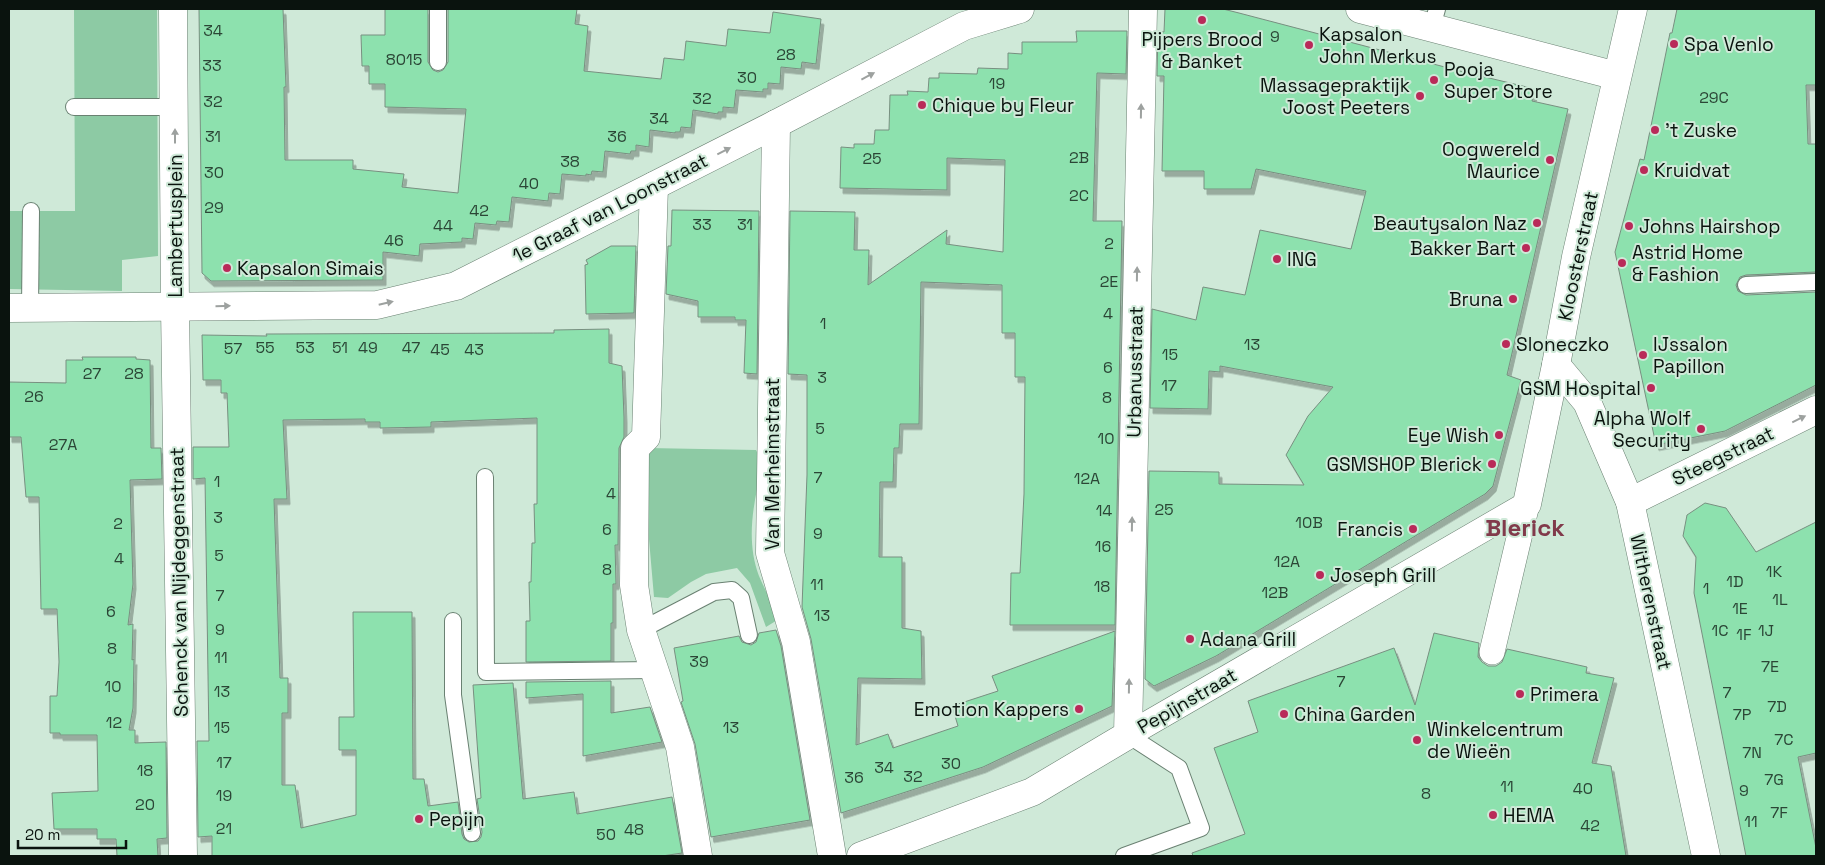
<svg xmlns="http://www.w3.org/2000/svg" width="1825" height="865" viewBox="0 0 1825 865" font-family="'Space Grotesk',sans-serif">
<defs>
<filter id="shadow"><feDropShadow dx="3" dy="5.5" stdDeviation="0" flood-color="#0004"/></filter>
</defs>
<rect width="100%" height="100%" fill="#cfe9d8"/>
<g fill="#8dcaa4">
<polygon points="74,9 157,9 158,256 122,260 122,291 9,289 9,211 75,211"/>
<path d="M648,448l108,2 7,14c-9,36 -18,75 -4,112 6,14 14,28 20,43l-13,8 -16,-44 -13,-15 -31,6 -15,8 -23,16 -14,-1 -12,-139z"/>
</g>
<g fill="#8de1ae" stroke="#788f80" filter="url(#shadow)">
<polygon points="199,9 283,9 286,87 284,87 285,160 353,160 353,169 404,174 402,187 458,193 466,109 385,107 385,84 369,84 369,66 362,66 361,35 385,35 385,9 428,9 428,62 433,70 438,72 443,70 448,62 448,9 577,9 575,24 588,26 584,71 661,79 664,58 684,60 686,41 726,46 728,29 770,33 773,12 821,19 816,64 802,62 801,69 781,67 780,84 768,83 768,89 763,89 763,92 736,90 734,108 723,107 723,112 718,112 718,114 693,110 691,128 681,127 680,132 675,132 675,133 650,130 649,147 636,145 636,151 631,151 630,154 605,151 603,172 592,171 591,175 586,174 586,176 562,174 560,194 549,193 548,201 512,197 509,222 497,221 496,225 475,223 473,239 462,238 462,242 420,244 419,256 383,252 383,280 211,281 202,273"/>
<polygon points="1165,9 1223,9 1239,13 1460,71 1535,89 1532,101 1568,109 1507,375 1521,380 1493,486 1485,494 1216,656 1154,686 1145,679 1149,471 1219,472 1219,484 1304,485 1286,455 1308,416 1333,387 1220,366 1220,372 1209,371 1208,409 1150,408 1152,309 1196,320 1203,287 1245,295 1260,230 1351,249 1366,191 1256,169 1251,189 1204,189 1204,171 1162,171 1164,76 1157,76 1158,31 1164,32"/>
<polygon points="1677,9 1816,9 1816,85 1806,85 1808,144 1816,144 1816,272 1746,275 1740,277 1736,285 1738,291 1746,295 1816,292 1816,385 1725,431 1656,445 1615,252 1640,159 1644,160 1670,33 1672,33"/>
<polygon points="1076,31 1127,31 1126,74 1097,73 1093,221 1122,221 1115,625 1010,625 1011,573 1020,573 1024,494 1025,377 1015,377 1015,333 1002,333 1002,285 921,282 919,424 900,424 899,448 894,448 893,482 880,482 879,557 902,557 902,628 921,631 922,679 858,678 856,745 888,734 893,748 958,726 952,706 998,691 992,676 1115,631 1112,706 983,767 841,813 811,639 802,607 807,475 807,375 788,374 790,211 855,212 854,250 869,250 868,285 947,230 946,244 1003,252 1005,160 947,158 947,190 840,188 841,147 854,148 854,144 874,144 875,130 889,130 890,95 908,95 907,91 928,92 929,78 939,78 939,73 977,74 978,68 1008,69 1008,53 1022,54 1022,42 1077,42"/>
<polygon points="672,210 759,211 757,374 744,373 746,320 735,320 735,317 698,317 698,301 666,294 668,246 671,246"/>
<polygon points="611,246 636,246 634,313 586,314 585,265 588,264 586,260"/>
<polygon points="609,329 609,363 622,366 624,417 624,437 619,448 618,545 615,545 616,584 613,584 613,623 611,623 611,661 526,662 526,621 530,621 529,582 531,582 532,543 535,543 534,504 537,504 537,418 431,422 431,427 380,428 380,422 365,422 365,419 283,420 287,499 274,499 280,678 288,678 288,713 282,713 282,785 295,785 301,828 356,815 356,750 339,750 339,717 354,717 353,612 412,612 413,779 424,779 428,806 458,802 462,834 464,839 469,842 478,841 481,837 482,832 477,799 481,798 473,685 513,683 523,799 574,792 577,814 672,797 682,853 662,856 212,856 212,836 198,837 197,741 209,741 205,478 193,479 193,447 229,447 227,393 221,393 221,380 203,380 202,335 267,336 266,334 554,333 554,330"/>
<polygon points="82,357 136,357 136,359 150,360 151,448 161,448 162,479 130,480 133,584 128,625 133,624 132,660 134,659 133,708 129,730 135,730 135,743 166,742 167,838 157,839 158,856 117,856 116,839 97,839 97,829 54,829 52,793 98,791 97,735 60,735 60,733 50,733 50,696 57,696 59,662 57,609 41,609 39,497 26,497 21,437 9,437 9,382 66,383 66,360 83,360"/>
<polygon points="1705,503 1726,508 1756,552 1816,522 1816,753 1798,757 1816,848 1816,856 1746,856 1694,593 1696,557 1683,536 1687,515"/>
<polygon points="776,630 781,646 810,820 711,837 695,744 681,702 683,701 674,648 739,636 742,642 751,645 756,642 759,633"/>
<polygon points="1434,633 1479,643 1478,657 1482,662 1488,666 1496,666 1502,662 1507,649 1587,667 1586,673 1614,678 1592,763 1611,766 1626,856 1193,856 1192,853 1245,834 1214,748 1258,732 1248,701 1394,648 1415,705"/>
<polygon points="611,681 611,713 650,707 662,742 583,756 583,694 526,698 526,682"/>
</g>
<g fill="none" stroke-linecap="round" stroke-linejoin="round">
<g stroke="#6a8172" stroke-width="18">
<g id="service">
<polyline points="438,9 438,62"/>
<polyline points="1432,27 1437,9"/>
<polyline points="74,107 175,107"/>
<polyline points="1746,285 1816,282"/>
<polyline points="30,308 31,211"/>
<polyline points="485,477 486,672 654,670"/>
<polyline points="453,621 453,695 472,833"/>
<polyline points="641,630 714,592 732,590 741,598 749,635"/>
<polyline points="1124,856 1201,828 1179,768 1128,735"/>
</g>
</g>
<g stroke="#6a8172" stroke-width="26">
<g id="pedestrian">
<polyline points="1492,652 1527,504"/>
<polyline points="1128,735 1527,504"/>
</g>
</g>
<g stroke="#6a8172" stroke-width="29">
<g id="minor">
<polyline points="173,9 175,307 183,856"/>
<polyline points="1360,9 1617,76"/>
<polyline points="776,124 770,553 796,642 832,856"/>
<polyline points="654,186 646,437 635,448 634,585 641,630 680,747 698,856"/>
<polyline points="9,308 377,305 456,286 776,124 964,26 1020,9"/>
<polyline points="1556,365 1587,402 1630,502 1706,856"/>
<polyline points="1630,502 1816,410"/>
<polyline points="1527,504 1556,365 1576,257 1633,9"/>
<polyline points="861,856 1032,792 1128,735 1143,9"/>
</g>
</g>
<use href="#service" stroke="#fff" stroke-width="16"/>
<use href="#pedestrian" stroke="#fff" stroke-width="25"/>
<use href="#minor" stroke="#fff" stroke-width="28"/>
</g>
<defs><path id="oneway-solid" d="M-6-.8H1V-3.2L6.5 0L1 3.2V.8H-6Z" transform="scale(1.25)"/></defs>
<g fill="#9da19f">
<use href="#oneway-solid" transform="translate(868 76) rotate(-28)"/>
<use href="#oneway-solid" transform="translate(1141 111) rotate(-89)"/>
<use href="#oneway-solid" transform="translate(175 136) rotate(-90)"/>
<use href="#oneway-solid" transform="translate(724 151) rotate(-27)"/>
<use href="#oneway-solid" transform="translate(1137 274) rotate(-89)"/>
<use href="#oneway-solid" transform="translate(386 303) rotate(-13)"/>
<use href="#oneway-solid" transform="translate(223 306) rotate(-1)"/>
<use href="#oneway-solid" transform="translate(1799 419) rotate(-26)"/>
<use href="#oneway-solid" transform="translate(1132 524) rotate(-89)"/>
<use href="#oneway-solid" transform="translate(1129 686) rotate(-89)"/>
</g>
<g fill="#b92a59" stroke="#cfe9d8" stroke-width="2">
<circle cx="1202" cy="20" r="5"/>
<circle cx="1674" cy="44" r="5"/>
<circle cx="1309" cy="45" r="5"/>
<circle cx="1434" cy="80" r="5"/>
<circle cx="1420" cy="96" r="5"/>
<circle cx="922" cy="105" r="5"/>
<circle cx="1655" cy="130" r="5"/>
<circle cx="1550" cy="160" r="5"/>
<circle cx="1644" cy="170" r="5"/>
<circle cx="1537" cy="223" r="5"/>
<circle cx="1629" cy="226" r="5"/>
<circle cx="1526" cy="248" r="5"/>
<circle cx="1277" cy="259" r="5"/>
<circle cx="1622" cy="263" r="5"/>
<circle cx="227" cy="268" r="5"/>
<circle cx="1513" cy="299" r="5"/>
<circle cx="1506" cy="344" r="5"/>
<circle cx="1643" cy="355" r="5"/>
<circle cx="1651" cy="388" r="5"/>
<circle cx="1701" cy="429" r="5"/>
<circle cx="1499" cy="435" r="5"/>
<circle cx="1492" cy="464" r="5"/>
<circle cx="1413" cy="529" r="5"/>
<circle cx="1320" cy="575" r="5"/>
<circle cx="1190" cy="639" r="5"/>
<circle cx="1520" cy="694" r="5"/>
<circle cx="1079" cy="709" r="5"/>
<circle cx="1284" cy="714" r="5"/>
<circle cx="1417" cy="740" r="5"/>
<circle cx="1493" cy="815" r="5"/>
<circle cx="419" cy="819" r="5"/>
</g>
<g text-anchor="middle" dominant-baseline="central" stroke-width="4" stroke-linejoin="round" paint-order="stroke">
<g font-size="16" fill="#2b4636">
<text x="213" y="30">34</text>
<text x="1275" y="36">9</text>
<text x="786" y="54">28</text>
<text x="404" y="59">8015</text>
<text x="212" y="65">33</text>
<text x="747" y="77">30</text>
<text x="997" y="83">19</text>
<text x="1714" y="97">29C</text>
<text x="702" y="98">32</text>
<text x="213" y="101">32</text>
<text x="659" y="118">34</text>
<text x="213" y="136">31</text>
<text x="617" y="136">36</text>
<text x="1079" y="157">2B</text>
<text x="872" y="158">25</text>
<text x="570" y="161">38</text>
<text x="214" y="172">30</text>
<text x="529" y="183">40</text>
<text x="1079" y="195">2C</text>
<text x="214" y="207">29</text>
<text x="479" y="210">42</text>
<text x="702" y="224">33</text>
<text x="745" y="224">31</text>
<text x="443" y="225">44</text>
<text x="394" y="240">46</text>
<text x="1109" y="243">2</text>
<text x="1109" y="281">2E</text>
<text x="1108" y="313">4</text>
<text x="823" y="323">1</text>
<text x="1252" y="344">13</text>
<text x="265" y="347">55</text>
<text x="305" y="347">53</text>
<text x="340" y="347">51</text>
<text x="368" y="347">49</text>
<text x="411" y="347">47</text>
<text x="233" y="348">57</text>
<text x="440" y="349">45</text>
<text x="474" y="349">43</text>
<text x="1170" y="354">15</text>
<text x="1108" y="367">6</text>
<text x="92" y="373">27</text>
<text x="134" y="373">28</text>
<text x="822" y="377">3</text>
<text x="1169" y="385">17</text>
<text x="34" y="396">26</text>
<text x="1107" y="397">8</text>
<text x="820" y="428">5</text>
<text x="1106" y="438">10</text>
<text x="63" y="444">27A</text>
<text x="818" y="477">7</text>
<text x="1087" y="478">12A</text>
<text x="217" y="481">1</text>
<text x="611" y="493">4</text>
<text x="1164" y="509">25</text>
<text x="1104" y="510">14</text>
<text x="218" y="517">3</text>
<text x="1309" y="522">10B</text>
<text x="118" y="523">2</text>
<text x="607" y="529">6</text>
<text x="818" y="533">9</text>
<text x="1103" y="546">16</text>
<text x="219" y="555">5</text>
<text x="119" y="558">4</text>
<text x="1287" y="561">12A</text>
<text x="607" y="569">8</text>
<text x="1774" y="571">1K</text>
<text x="1735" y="581">1D</text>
<text x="817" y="584">11</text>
<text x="1102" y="586">18</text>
<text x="1706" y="588">1</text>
<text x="1275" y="592">12B</text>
<text x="220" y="595">7</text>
<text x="1780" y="599">1L</text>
<text x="1740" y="608">1E</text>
<text x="111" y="611">6</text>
<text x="822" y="615">13</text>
<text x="220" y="629">9</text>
<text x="1720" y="630">1C</text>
<text x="1766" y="630">1J</text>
<text x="1744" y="634">1F</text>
<text x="112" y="648">8</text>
<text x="221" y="657">11</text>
<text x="699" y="661">39</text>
<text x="1770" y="666">7E</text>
<text x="1341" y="681">7</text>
<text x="113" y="686">10</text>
<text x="222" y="691">13</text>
<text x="1727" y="692">7</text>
<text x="1777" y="706">7D</text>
<text x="1742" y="714">7P</text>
<text x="114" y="722">12</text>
<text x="222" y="727">15</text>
<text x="731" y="727">13</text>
<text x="1784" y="739">7C</text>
<text x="1752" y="752">7N</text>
<text x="224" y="762">17</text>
<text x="951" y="763">30</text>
<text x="884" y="767">34</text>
<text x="145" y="770">18</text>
<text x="913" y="776">32</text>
<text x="854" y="777">36</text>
<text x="1774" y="779">7G</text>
<text x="1507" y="786">11</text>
<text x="1583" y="788">40</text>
<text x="1744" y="790">9</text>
<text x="1426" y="793">8</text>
<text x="224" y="795">19</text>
<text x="145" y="804">20</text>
<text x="1779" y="812">7F</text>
<text x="1751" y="821">11</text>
<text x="1590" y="825">42</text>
<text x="224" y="828">21</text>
<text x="634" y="829">48</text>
<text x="606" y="834">50</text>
</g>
<g font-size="19" fill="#0a130e" stroke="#cfe9d8" text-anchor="start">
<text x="1319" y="34">Kapsalon<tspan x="1319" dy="22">John Merkus</tspan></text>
<text x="1202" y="39" text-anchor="middle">Pijpers Brood<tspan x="1202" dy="22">&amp; Banket</tspan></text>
<text x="1684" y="44">Spa Venlo</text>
<text x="1444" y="69">Pooja<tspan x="1444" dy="22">Super Store</tspan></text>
<text x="1410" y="85" text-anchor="end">Massagepraktijk<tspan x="1410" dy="22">Joost Peeters</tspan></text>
<text x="932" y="105">Chique by Fleur</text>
<text x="1665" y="130">'t Zuske</text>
<text x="1540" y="149" text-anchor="end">Oogwereld<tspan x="1540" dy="22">Maurice</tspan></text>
<text x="1654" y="170">Kruidvat</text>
<text x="1527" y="223" text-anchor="end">Beautysalon Naz</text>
<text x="1639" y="226">Johns Hairshop</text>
<text x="1516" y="248" text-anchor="end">Bakker Bart</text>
<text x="1632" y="252">Astrid Home<tspan x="1632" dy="22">&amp; Fashion</tspan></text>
<text x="1287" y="259">ING</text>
<text x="237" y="268">Kapsalon Simais</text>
<text x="1503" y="299" text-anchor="end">Bruna</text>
<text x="1516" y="344">Sloneczko</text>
<text x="1653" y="344">IJssalon<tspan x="1653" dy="22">Papillon</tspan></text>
<text x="1641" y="388" text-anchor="end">GSM Hospital</text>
<text x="1691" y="418" text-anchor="end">Alpha Wolf<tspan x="1691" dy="22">Security</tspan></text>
<text x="1489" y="435" text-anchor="end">Eye Wish</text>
<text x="1482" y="464" text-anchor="end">GSMSHOP Blerick</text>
<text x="1403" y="529" text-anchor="end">Francis</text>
<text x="1330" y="575">Joseph Grill</text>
<text x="1200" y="639">Adana Grill</text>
<text x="1530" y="694">Primera</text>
<text x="1069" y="709" text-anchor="end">Emotion Kappers</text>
<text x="1294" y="714">China Garden</text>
<text x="1427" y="729">Winkelcentrum<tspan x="1427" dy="22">de Wieën</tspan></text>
<text x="1503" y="815">HEMA</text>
<text x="429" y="819">Pepijn</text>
</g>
<g font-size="19" fill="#0a130e" stroke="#cfe9d8">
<text transform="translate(610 208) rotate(-27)">1e Graaf van Loonstraat</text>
<text transform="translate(175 226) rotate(-90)">Lambertusplein</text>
<text transform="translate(1578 256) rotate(-78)">Kloosterstraat</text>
<text transform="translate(1135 372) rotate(-89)">Urbanusstraat</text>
<text transform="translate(1723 456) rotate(-26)">Steegstraat</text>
<text transform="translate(772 464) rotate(-90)">Van Merheimstraat</text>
<text transform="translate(179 582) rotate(-91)">Schenck van Nijdeggenstraat</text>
<text transform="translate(1651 602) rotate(78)">Witherenstraat</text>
<text transform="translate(1187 701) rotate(-30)">Pepijnstraat</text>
</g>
<g font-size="24" font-weight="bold" fill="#813a4b" stroke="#cfe9d8">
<text x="1525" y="527">Blerick</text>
</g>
</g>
<rect width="1825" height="865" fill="none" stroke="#0a130e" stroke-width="20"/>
<path d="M18 840v8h108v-8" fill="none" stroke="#0a130e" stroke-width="2.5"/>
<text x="25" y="840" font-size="15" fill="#0a130e" stroke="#cfe9d8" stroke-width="4" paint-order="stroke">20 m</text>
</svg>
